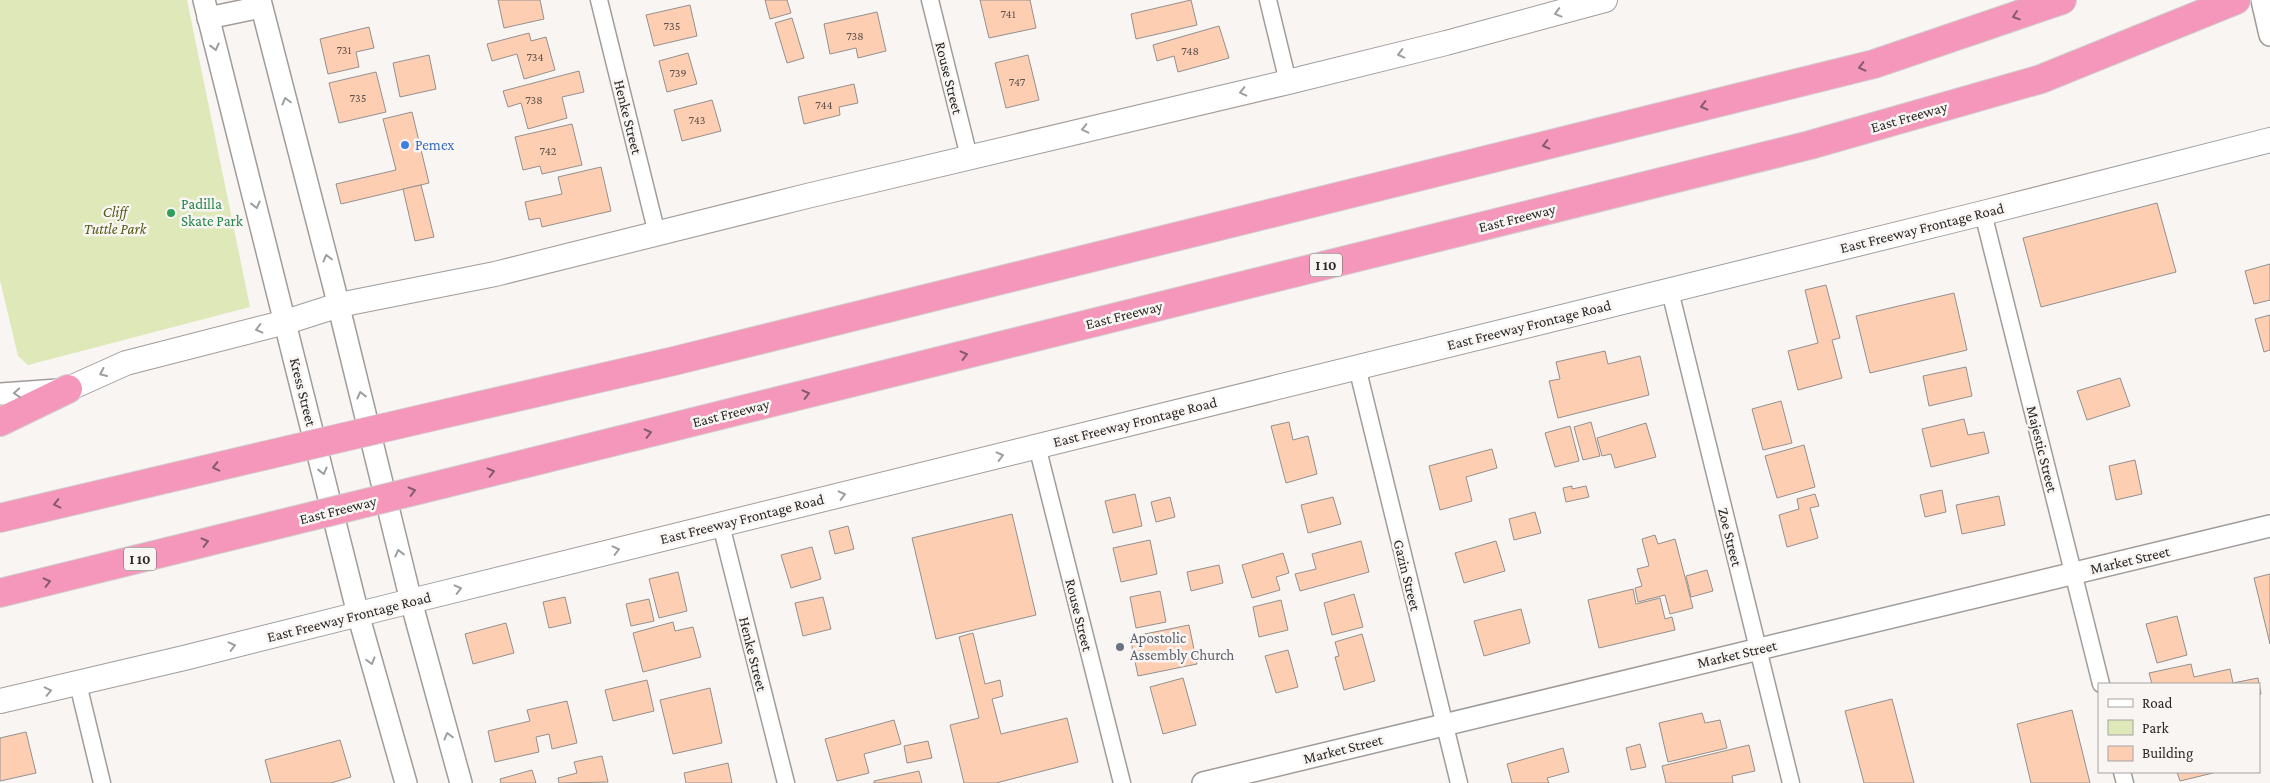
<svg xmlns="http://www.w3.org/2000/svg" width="2270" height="783" viewBox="0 0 2270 783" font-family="'Crimson Pro',serif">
<rect width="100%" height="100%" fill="#f9f5f3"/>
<polygon fill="#dee8b9" points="0,0 187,0 250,307 28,365 18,356 0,280"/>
<g fill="#feceb3" stroke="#93908e">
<polygon points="498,0 540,0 544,19 504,28"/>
<polygon points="765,0 787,0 791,13 770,19"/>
<polygon points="980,0 1030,0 1036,28 989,38"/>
<polygon points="1191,0 1197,25 1136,39 1131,14"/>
<polygon points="690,5 697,36 654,46 646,15"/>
<polygon points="877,12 886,51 858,58 856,48 830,54 824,24"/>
<polygon points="792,18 804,58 787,63 775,23"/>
<polygon points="1219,26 1229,58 1178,72 1174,56 1157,61 1153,45"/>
<polygon points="369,27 374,48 356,52 359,67 328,74 320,39"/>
<polygon points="529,33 531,41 546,37 555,70 524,79 517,54 492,61 487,44"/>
<polygon points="688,53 697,84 667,92 659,61"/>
<polygon points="429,55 436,89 400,97 393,63"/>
<polygon points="1028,55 1039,100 1006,108 995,63"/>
<polygon points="579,71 584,92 562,97 567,118 528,129 521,103 508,107 503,91"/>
<polygon points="376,72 386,112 339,123 329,83"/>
<polygon points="854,84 858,103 839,107 840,115 804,124 798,97"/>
<polygon points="712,100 721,131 682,141 674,110"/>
<polygon points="412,112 429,183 341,204 336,184 396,170 383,119"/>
<polygon points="572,124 582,165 542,174 540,166 523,170 515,137"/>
<polygon points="601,167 611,211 542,227 540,218 529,220 525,202 562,194 558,177"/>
<polygon points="421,185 434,237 415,241 403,189"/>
<polygon points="2157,203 2176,272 2041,307 2023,238"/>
<polygon points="2270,264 2270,300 2254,304 2245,271"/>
<polygon points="1826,285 1840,338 1832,340 1842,378 1798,390 1788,351 1818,343 1805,290"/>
<polygon points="1954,293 1967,350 1870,373 1856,316"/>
<polygon points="2270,315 2270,350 2264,352 2255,319"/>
<polygon points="1605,351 1608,364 1640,356 1649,395 1558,418 1549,381 1560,379 1556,362"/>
<polygon points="1966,367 1972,396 1929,406 1923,376"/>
<polygon points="2120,378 2130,406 2087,420 2077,391"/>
<polygon points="1781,401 1792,443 1763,450 1752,409"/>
<polygon points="1964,419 1968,435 1984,432 1989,453 1931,467 1922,429"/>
<polygon points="1289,422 1293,440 1308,436 1317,474 1286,483 1271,426"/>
<polygon points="1591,422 1600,456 1583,460 1574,427"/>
<polygon points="1646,423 1656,457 1615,468 1611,454 1602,456 1597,438"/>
<polygon points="1570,426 1579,461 1555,467 1545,433"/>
<polygon points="1804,445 1815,487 1777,498 1765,456"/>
<polygon points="1492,449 1497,468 1466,477 1472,501 1440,510 1429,466"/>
<polygon points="2135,460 2142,494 2116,500 2109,466"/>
<polygon points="1572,486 1572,489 1586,486 1589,497 1566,502 1563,488"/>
<polygon points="1942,490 1946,512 1925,517 1920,495"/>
<polygon points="1135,494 1142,526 1113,533 1105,501"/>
<polygon points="1815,494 1819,506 1810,508 1818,538 1787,547 1779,515 1799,509 1797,499"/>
<polygon points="1999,496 2005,525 1962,534 1956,505"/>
<polygon points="1170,497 1175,517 1156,522 1151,502"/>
<polygon points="1333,497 1341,524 1308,533 1301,505"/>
<polygon points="1535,512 1541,533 1514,540 1509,519"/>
<polygon points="1012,514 1036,615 936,639 912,538"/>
<polygon points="848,526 854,549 835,554 829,531"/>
<polygon points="1655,535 1658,544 1675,539 1693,608 1670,614 1665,595 1638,602 1635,588 1642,586 1637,569 1649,566 1642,539"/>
<polygon points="1150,540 1157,574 1121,582 1113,548"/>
<polygon points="1361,541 1369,572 1300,591 1295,574 1316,569 1312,554"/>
<polygon points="1496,541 1505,571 1464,583 1455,553"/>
<polygon points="812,547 821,579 791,588 781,555"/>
<polygon points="1283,553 1289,573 1276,577 1280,590 1252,598 1242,565"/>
<polygon points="1219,565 1223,583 1191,591 1187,572"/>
<polygon points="1707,570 1713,591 1691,597 1686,576"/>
<polygon points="678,572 687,611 659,618 649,579"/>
<polygon points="2270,574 2270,644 2254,578"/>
<polygon points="1633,589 1636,604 1660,598 1665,619 1672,617 1675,630 1599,648 1588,600"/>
<polygon points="1160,591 1166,622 1136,628 1130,597"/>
<polygon points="1354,594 1363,627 1332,635 1324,603"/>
<polygon points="565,597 571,623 549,628 543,602"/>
<polygon points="823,597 831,629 803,636 795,603"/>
<polygon points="649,599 654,621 631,626 626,604"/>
<polygon points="1281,600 1288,630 1259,637 1253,607"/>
<polygon points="1521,609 1530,643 1484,656 1474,621"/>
<polygon points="2177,616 2187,655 2157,663 2146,624"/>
<polygon points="673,622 675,631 693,627 701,657 643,672 633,633"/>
<polygon points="506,623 514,653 473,664 465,634"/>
<polygon points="1189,625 1197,664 1138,676 1130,637"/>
<polygon points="973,633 985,684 1000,680 1003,696 992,699 1001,734 1067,718 1078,762 996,783 964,783 950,725 979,718 959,637"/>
<polygon points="1362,634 1375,681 1344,690 1335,657 1339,656 1335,642"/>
<polygon points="1288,650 1298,687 1276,693 1265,656"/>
<polygon points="2191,664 2194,677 2230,669 2233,683 2258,678 2261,694 2259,695 2259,684 2152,684 2149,673"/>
<polygon points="1183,678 1196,725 1163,734 1150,687"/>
<polygon points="647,680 654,711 613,721 605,690"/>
<polygon points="710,688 722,743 673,754 660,700"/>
<polygon points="1892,699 1914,783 1864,783 1845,711"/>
<polygon points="567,701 577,743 552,749 549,734 536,737 539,752 495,762 488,731 530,721 527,710"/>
<polygon points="2072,710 2090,783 2031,783 2017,724"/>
<polygon points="1702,713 1705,723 1720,720 1727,748 1668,762 1659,723"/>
<polygon points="894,720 901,744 864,754 869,773 837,781 825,739"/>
<polygon points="26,732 36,773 0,781 0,738"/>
<polygon points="340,740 351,777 331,783 271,783 265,760"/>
<polygon points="928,741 932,758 907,763 904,746"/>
<polygon points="1640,744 1646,767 1631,770 1626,748"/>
<polygon points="1749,745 1755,771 1732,776 1733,783 1666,783 1662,766"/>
<polygon points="1563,748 1569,772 1547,778 1549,783 1512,783 1507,764"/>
<polygon points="602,756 608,782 559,783 558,778 577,773 574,762"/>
<polygon points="728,763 732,783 686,783 684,773"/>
<polygon points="532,770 536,783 501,783 500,779"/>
<polygon points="919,771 922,783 874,783 874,781"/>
<polygon points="2177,772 2217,772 2180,781"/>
</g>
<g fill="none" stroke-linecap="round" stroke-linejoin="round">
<g stroke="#a09c9a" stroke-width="19">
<g id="minor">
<polyline points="599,0 657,234"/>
<polyline points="930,0 969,157"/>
<polyline points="1268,0 1288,82"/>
<polyline points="1983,213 2101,684"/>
<polyline points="1670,291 1791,783"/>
<polyline points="1357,367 1459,783"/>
<polyline points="1037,446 1122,783"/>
<polyline points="721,525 786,783"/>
<polyline points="78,684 102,783"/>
<polyline points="2122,772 2125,783"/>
</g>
</g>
<g stroke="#a09c9a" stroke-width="24">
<g id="tertiary">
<polyline points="204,0 358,614 406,783"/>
<polyline points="260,0 334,287 411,601 461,783"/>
<polyline points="2262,0 2270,35"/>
<polyline points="208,18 261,7"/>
<polyline points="0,394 58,390"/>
<polyline points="1203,783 2270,526"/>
</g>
</g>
<g stroke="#a09c9a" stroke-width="26">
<g id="secondary">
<polyline points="68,389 126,363 286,322 339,305 495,274 807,196 1288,82 1446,43 1605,0"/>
<polyline points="0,701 184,658 411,601 1983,213 2270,140"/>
</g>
</g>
<g stroke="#d0d0cf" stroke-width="30">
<g id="motorway">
<polyline points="426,418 674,361 1874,64 2062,0"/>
<polyline points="0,422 68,389"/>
<polyline points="443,484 1810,145 2041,79 2236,0"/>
<polyline points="0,518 263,456"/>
<polyline points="0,593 280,524"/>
</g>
</g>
<use href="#minor" stroke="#fff" stroke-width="16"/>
<use href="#tertiary" stroke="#fff" stroke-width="21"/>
<use href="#secondary" stroke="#fff" stroke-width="24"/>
<use href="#motorway" stroke="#f497ba" stroke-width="28"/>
<g stroke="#d0d0cf" stroke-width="30" stroke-linecap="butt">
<g id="motorway-bridge">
<polyline points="263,456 426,418"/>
<polyline points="280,524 443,484"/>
</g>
</g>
<use href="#motorway-bridge" stroke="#f497ba" stroke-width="28"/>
</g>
<defs><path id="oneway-chevron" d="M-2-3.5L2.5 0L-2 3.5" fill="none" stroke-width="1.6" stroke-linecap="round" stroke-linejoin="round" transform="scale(1.25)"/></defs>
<g stroke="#9f9e9e">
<use href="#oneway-chevron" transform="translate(1558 13) rotate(165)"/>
<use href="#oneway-chevron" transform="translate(215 47) rotate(76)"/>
<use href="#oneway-chevron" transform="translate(1401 54) rotate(166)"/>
<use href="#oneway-chevron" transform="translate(1243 92) rotate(167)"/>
<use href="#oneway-chevron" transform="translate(286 101) rotate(-105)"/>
<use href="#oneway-chevron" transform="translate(1085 129) rotate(167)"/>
<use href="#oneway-chevron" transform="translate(256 205) rotate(76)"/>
<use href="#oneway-chevron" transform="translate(327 258) rotate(-105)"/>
<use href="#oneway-chevron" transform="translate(259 329) rotate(166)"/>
<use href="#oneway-chevron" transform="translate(103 373) rotate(156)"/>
<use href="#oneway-chevron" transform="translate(17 393) rotate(175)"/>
<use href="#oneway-chevron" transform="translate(361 395) rotate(-104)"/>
<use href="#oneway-chevron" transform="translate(1000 456) rotate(-14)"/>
<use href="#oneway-chevron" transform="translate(323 471) rotate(76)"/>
<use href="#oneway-chevron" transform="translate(842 495) rotate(-14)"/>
<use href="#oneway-chevron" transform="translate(616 550) rotate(-14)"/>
<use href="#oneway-chevron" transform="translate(399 553) rotate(-104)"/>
<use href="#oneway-chevron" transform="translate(458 589) rotate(-14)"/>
<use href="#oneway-chevron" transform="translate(232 646) rotate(-14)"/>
<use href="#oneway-chevron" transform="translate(371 661) rotate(74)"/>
<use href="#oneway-chevron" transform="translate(48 691) rotate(-13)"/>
<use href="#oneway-chevron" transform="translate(448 736) rotate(-105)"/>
</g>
<g stroke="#845a69">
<use href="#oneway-chevron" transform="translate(2016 16) rotate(161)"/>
<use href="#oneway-chevron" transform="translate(1862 67) rotate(166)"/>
<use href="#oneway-chevron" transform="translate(1704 106) rotate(166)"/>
<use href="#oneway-chevron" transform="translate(1546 145) rotate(166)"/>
<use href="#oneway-chevron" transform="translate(964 355) rotate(-14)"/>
<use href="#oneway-chevron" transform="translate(806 394) rotate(-14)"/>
<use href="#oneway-chevron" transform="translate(648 433) rotate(-14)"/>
<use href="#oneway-chevron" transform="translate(216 467) rotate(167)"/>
<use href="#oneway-chevron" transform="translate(491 472) rotate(-14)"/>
<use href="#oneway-chevron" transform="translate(412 491) rotate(-14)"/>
<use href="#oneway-chevron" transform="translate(57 504) rotate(167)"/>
<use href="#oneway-chevron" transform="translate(205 542) rotate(-14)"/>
<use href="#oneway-chevron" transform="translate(47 582) rotate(-14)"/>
</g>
<circle fill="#3f7fe0" stroke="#f9f5f3" stroke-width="2" cx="405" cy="145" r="5"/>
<circle fill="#2e9e5b" stroke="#f9f5f3" stroke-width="2" cx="171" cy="213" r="5"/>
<circle fill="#6b7280" stroke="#f9f5f3" stroke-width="2" cx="1120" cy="647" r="5"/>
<g text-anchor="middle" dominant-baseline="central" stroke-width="5" stroke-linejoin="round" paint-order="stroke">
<g font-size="12" fill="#5e524a">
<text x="1008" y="14">741</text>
<text x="672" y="26">735</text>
<text x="855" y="36">738</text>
<text x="344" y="50">731</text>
<text x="1190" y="51">748</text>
<text x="535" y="57">734</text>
<text x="678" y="73">739</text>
<text x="1017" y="82">747</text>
<text x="358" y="98">735</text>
<text x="534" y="100">738</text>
<text x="824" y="105">744</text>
<text x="697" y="120">743</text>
<text x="548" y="151">742</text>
</g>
<g fill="#f9f5f3" stroke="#676664" stroke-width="1">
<rect x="1310" y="253.5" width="32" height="23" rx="4"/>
<rect x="124" y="547.5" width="32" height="23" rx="4"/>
</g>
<g font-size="14" font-weight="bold" fill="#292827">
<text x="1326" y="265">I 10</text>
<text x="140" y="559">I 10</text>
</g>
<g font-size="15" fill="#292827" stroke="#f9f5f3">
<text transform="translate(949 78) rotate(76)">Rouse Street</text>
<text transform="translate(628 117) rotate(76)">Henke Street</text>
<text transform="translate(1909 117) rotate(-16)">East Freeway</text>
<text transform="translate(1517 218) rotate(-14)">East Freeway</text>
<text transform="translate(1922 228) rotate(-14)">East Freeway Frontage Road</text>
<text transform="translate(1124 315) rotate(-14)">East Freeway</text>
<text transform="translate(1529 325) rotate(-14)">East Freeway Frontage Road</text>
<text transform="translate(303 392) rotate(76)">Kress Street</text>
<text transform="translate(731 413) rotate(-14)">East Freeway</text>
<text transform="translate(1135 422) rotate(-14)">East Freeway Frontage Road</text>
<text transform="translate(2042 449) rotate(76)">Majestic Street</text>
<text transform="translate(338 510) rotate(-14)">East Freeway</text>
<text transform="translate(742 519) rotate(-14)">East Freeway Frontage Road</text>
<text transform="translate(1730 537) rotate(76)">Zoe Street</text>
<text transform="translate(2130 560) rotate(-13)">Market Street</text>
<text transform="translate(1407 575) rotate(76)">Gazin Street</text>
<text transform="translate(1079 615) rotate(76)">Rouse Street</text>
<text transform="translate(349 617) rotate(-14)">East Freeway Frontage Road</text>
<text transform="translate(753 654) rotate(76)">Henke Street</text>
<text transform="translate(1737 654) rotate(-13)">Market Street</text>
<text transform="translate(1343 749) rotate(-14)">Market Street</text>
</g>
<g font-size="15" fill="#366cbe" stroke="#f9f5f3" text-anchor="start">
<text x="415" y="145">Pemex</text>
</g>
<g font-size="15" fill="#27864d" stroke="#f9f5f3" text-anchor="start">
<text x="181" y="204">Padilla<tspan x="181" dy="17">Skate Park</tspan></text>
</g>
<g font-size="15" font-style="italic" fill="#515a16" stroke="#f9f5f3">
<text x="115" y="212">Cliff<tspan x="115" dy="17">Tuttle Park</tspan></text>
</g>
<g font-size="15" fill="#5b616d" stroke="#f9f5f3" text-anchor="start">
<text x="1130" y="638">Apostolic<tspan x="1130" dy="17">Assembly Church</tspan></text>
</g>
</g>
<rect x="2098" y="683" width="162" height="90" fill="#f9f5f3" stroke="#a6a3a1"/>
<rect x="2108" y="699" width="25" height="8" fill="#ffffff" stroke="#a6a3a1"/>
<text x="2142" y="708" font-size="15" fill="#292827">Road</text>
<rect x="2108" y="720" width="25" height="15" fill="#dee8b9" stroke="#a6a3a1"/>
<text x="2142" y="733" font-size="15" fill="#292827">Park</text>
<rect x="2108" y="746" width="25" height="15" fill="#feceb3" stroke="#a6a3a1"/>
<text x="2142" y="758" font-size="15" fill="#292827">Building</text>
</svg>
